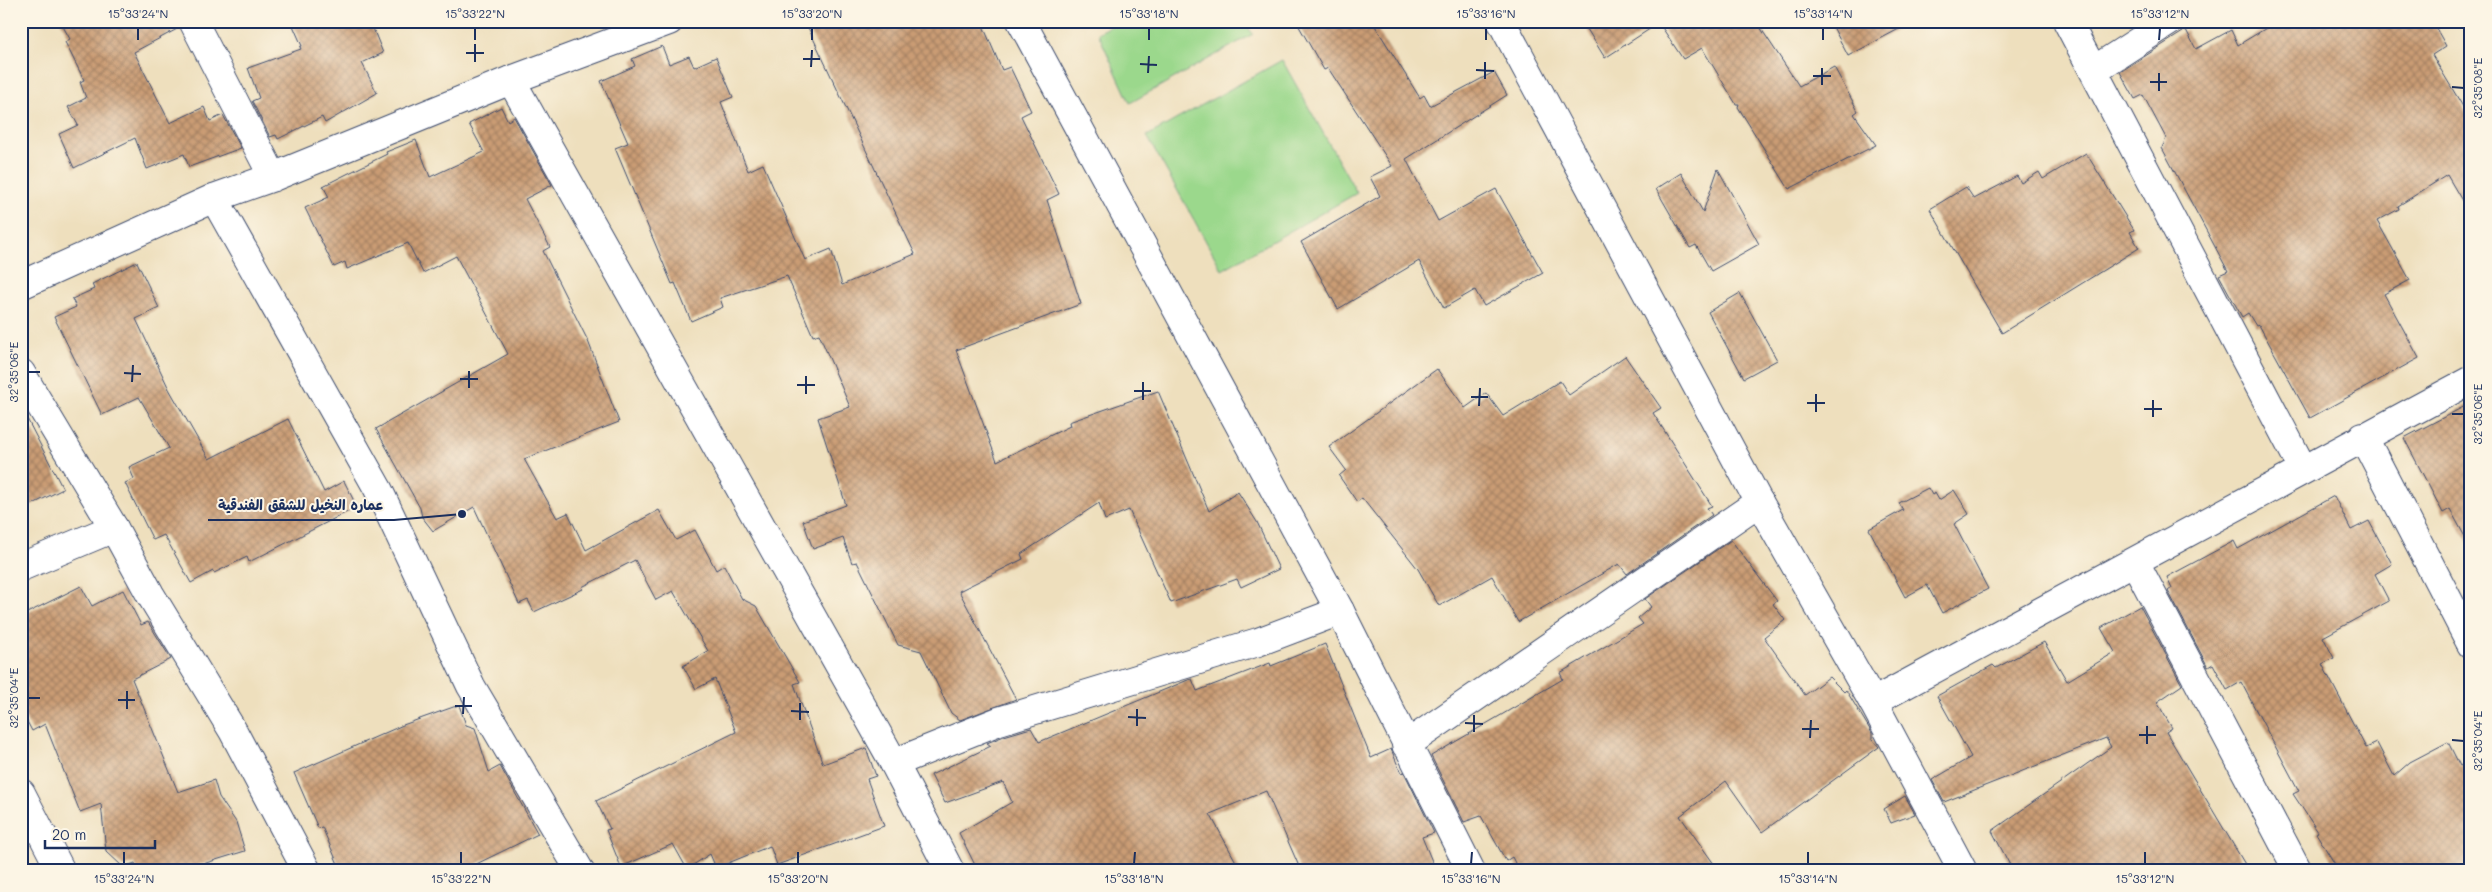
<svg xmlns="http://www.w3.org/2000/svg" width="2492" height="892" viewBox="0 0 2492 892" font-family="Mali,'Playpen Sans Arabic',sans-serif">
<defs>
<pattern id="building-cross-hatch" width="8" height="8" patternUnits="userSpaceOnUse" patternTransform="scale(1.25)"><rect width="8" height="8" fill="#ca9c74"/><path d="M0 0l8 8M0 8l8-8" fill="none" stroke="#a38062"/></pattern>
</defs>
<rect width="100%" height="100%" fill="#fcf5e5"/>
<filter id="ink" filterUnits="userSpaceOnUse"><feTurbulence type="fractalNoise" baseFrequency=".02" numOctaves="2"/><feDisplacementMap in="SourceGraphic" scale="10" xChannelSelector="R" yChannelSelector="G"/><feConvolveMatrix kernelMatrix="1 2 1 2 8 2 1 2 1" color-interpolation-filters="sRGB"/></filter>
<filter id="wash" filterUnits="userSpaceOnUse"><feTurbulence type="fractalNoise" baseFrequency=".0096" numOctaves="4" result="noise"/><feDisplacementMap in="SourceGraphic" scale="20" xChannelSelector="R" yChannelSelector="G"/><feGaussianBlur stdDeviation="1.12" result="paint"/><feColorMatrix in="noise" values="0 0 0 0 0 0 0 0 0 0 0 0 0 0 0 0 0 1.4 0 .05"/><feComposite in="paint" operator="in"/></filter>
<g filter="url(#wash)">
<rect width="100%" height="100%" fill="#eedfbd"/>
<g fill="#9bd88c" stroke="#5b8475">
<polygon points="1120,21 1243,21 1253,34 1130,103 1098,33"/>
<polygon points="1282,60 1357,193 1222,270 1147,136"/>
</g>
<g id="blocks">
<g fill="url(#building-cross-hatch)">
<polygon points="60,21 178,21 179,28 134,52 170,123 204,107 210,121 223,115 241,148 189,167 184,154 147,169 135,138 74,168 59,134 78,125 68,107 86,98 80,82 84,80 65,42 70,39"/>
<polygon points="291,21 370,21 383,53 362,63 377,93 325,123 322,117 278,139 276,135 270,137 252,101 259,98 248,68 301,49 300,47 302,46"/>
<polygon points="805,21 981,21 1002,70 1010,67 1031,111 1021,116 1059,194 1047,200 1081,304 956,350 997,461 1070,426 1069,422 1158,391 1209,511 1238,492 1257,522 1279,569 1241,587 1237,579 1171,603 1129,510 1105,520 1099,503 1021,554 1023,559 959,591 1016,699 960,720 951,713 921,651 898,645 857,562 852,563 843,538 813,549 803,521 846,505 818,418 850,407 819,334 813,336 787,276 720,298 723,307 691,321 675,283 672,284 615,148 628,143 601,81 635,66 632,59 662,46 669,64 689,56 694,67 716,57 733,97 721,102 748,171 763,164 805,260 831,249 842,285 915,254"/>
<polygon points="1296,21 1372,21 1420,98 1424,95 1430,106 1494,72 1507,95 1406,159 1438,221 1496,189 1543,273 1484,306 1475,290 1444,308 1419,261 1338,309 1301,242 1380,196 1370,177 1392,166 1328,68 1324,70"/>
<polygon points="1582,21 1756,21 1799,86 1834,67 1858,111 1854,114 1876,145 1789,189 1738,107 1739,104 1736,104 1702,48 1683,59 1659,23 1605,58"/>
<polygon points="1830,21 1914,21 1848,56"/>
<polygon points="2278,21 2432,21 2446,46 2432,55 2471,120 2471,216 2447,175 2398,206 2399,209 2377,221 2410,280 2384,294 2419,358 2310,418 2259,325 2256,326 2248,313 2242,317 2219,275 2228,271 2162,148 2166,138 2143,95 2135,99 2120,72 2186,30 2196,49 2231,30 2238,45"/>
<polygon points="501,107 508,121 514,117 552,185 525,199 550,247 543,251 588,341 619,422 524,459 557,518 568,513 586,550 659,510 676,540 695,530 716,570 724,565 742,599 756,606 800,682 794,684 823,764 866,748 876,776 867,779 884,826 777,865 770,846 716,868 710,854 687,869 673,844 621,867 606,830 610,829 596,801 736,732 715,679 696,689 683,666 708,651 673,591 656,600 635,560 582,587 583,589 534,612 528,600 519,604 474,507 433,531 422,517 420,508 376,429 508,354 456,256 423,273 408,243 347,269 345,262 334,267 305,208 329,197 323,186 387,154 386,152 416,140 430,177 484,152 469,124"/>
<polygon points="2086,153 2134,230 2130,232 2139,248 2002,333 1930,209 1966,187 1974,199 2017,176 2021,183 2039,172 2043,179"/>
<polygon points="1718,169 1759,244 1711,271 1696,245 1690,248 1656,189 1681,173 1703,212"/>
<polygon points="137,262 159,308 136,319 169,389 209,459 288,419 324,492 344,481 357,507 249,562 247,557 214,573 213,571 191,583 164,535 153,540 125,483 134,479 129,467 169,448 139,397 102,415 54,317 76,307 72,299 94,289 92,284"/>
<polygon points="1740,293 1777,360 1744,378 1708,312"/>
<polygon points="1625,356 1661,408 1653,413 1712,506 1707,508 1712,515 1627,574 1619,564 1518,622 1492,576 1439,606 1418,569 1362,498 1357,502 1339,476 1346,470 1329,447 1437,369 1465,408 1486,393 1503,416 1560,381 1569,395"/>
<polygon points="2471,403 2471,548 2450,509 2443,513 2404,438"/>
<polygon points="21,407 63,489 21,510"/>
<polygon points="1928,488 1932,495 1935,493 1939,500 1954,490 1969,514 1954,524 1988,589 1942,613 1927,585 1905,597 1869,529 1903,510 1899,503"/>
<polygon points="2334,496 2351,530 2369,521 2392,564 2375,574 2389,601 2323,637 2334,658 2322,664 2366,748 2377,743 2394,776 2410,762 2448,742 2460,766 2471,760 2471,871 2339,871 2316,833 2318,832 2293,794 2299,791 2241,682 2227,690 2213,664 2208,667 2168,591 2172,588 2167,577 2234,541 2238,549"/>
<polygon points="1731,540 1777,601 1773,604 1785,620 1764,637 1805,695 1829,677 1844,692 1846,690 1872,733 1872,739 1879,747 1762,832 1726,781 1680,816 1719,871 1519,871 1512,857 1506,861 1481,816 1464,822 1431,756 1563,679 1560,673 1643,624 1638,618 1651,607 1645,599"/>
<polygon points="81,586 92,606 123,590 141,625 148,622 171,659 132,679 178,792 214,780 219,797 236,822 245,851 180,871 138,871 135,863 123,867 106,851 101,804 80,812 45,724 32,731 21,710 21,616"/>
<polygon points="2140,606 2182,685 2157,702 2172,728 2166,732 2249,871 2013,871 1992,831 2111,747 2106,738 1944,802 1932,780 1971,757 1937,696 1993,665 1996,668 2044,642 2067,681 2115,652 2101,628"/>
<polygon points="1325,644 1371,758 1391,749 1401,773 1404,772 1434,833 1422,837 1436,871 1301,871 1266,791 1210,814 1241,871 978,871 959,833 1012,802 1003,782 945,803 931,775 991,746 987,743 1004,736 1031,728 1039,742 1188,680 1192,679 1197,691 1270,663 1271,666"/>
<polygon points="459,705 466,725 475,728 489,772 500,766 538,834 462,871 341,871 322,827 318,828 294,773 403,725"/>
<polygon points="1905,796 1915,814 1891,823 1884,809"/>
</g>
</g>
</g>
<g filter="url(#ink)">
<use href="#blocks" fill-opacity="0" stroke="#3b496c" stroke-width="1"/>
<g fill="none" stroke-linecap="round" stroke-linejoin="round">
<g stroke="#3b496c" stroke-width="30">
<g id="minor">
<polyline points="193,21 273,177"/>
<polyline points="1021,21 1340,611 1471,871"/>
<polyline points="1501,21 1759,502 1873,702 1963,871"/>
<polyline points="2067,21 2303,469"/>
<polyline points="2094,70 2170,21"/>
<polyline points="511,80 894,763 950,871"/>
<polyline points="214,198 378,489 471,686 580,871"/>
<polyline points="21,285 214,198 273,177 511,80 669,21"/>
<polyline points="21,373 114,528 150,594 233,731 307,871"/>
<polyline points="2363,436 2471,644"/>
<polyline points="2135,562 2298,871"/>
<polyline points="21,567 114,528"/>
<polyline points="1873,702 2471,380"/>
<polyline points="1406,745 1759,502"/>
<polyline points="894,763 999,721 1258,642 1340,611"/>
<polyline points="21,793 61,871"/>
</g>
</g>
<use href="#minor" stroke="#fff" stroke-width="28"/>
</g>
</g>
<path fill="none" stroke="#1b2f5e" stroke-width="2" d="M138,40v-12M475,40v-12M812,40v-12M1149,40v-12M1486,40v-12M1823,40v-12M2159,40l1,-12M466,53h18M803,59h17M475,62v-18M1140,64l17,1M811,67l1,-17M1476,70l18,1M1148,73l1,-17M1813,76h18M1485,79v-17M2150,82h17M1822,85v-17M2452,87l12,1M2159,91v-18M28,372h12M124,373l17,1M460,379h18M132,382l1,-17M797,385h18M469,388v-17M1134,391h17M806,394v-18M1471,397h17M1143,400v-18M1807,403h18M1479,406l1,-18M2144,409h18M1816,412v-18M2452,414h12M2153,417v-17M28,698h12M118,700h17M455,706h17M127,709v-18M791,711l18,1M463,714l1,-17M1128,717l18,1M800,720v-17M1465,723l18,1M1137,726v-17M1802,729h17M1474,732v-17M2139,735h17M1810,738l1,-18M2452,740l12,1M2147,744v-18M124,864v-12M461,864v-12M798,864v-12M1134,864l1,-12M1471,864l1,-12M1808,864v-12M2145,864v-12"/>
<path fill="none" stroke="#1b2f5e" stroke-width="2" d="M462 514L394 520H208"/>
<circle fill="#1b2f5e" stroke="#fcf5e5" stroke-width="2" cx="462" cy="514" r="5"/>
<g font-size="14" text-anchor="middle" font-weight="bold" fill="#1b2f5e" stroke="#fcf5e5" stroke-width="4" stroke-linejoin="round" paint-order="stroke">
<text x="301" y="510">عماره النخيل للشقق الفندقية</text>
</g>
<rect width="2492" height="892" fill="none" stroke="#fcf5e5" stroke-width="55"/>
<path d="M45 840v8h110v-8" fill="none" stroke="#1b2f5e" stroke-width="2.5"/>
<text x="52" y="840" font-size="15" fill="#1b2f5e" stroke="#fcf5e5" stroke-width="4" paint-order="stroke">20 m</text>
<rect x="28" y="28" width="2436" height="836" fill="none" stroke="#1b2f5e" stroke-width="2"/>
<g font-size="12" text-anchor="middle" fill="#1b2f5e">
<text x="138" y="18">15°33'24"N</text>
<text x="475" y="18">15°33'22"N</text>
<text x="812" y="18">15°33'20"N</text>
<text x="1149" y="18">15°33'18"N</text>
<text x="1486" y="18">15°33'16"N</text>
<text x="1823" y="18">15°33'14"N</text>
<text x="2160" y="18">15°33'12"N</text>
<text transform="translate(2478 88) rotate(-90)" y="4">32°35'08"E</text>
<text transform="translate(14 372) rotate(-90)" y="4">32°35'06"E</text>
<text transform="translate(2478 414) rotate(-90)" y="4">32°35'06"E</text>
<text transform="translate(14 698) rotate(-90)" y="4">32°35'04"E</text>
<text transform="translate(2478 741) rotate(-90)" y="4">32°35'04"E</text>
<text x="124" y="883">15°33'24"N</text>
<text x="461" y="883">15°33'22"N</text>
<text x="798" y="883">15°33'20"N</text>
<text x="1134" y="883">15°33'18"N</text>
<text x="1471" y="883">15°33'16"N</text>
<text x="1808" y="883">15°33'14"N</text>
<text x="2145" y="883">15°33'12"N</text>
</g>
</svg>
